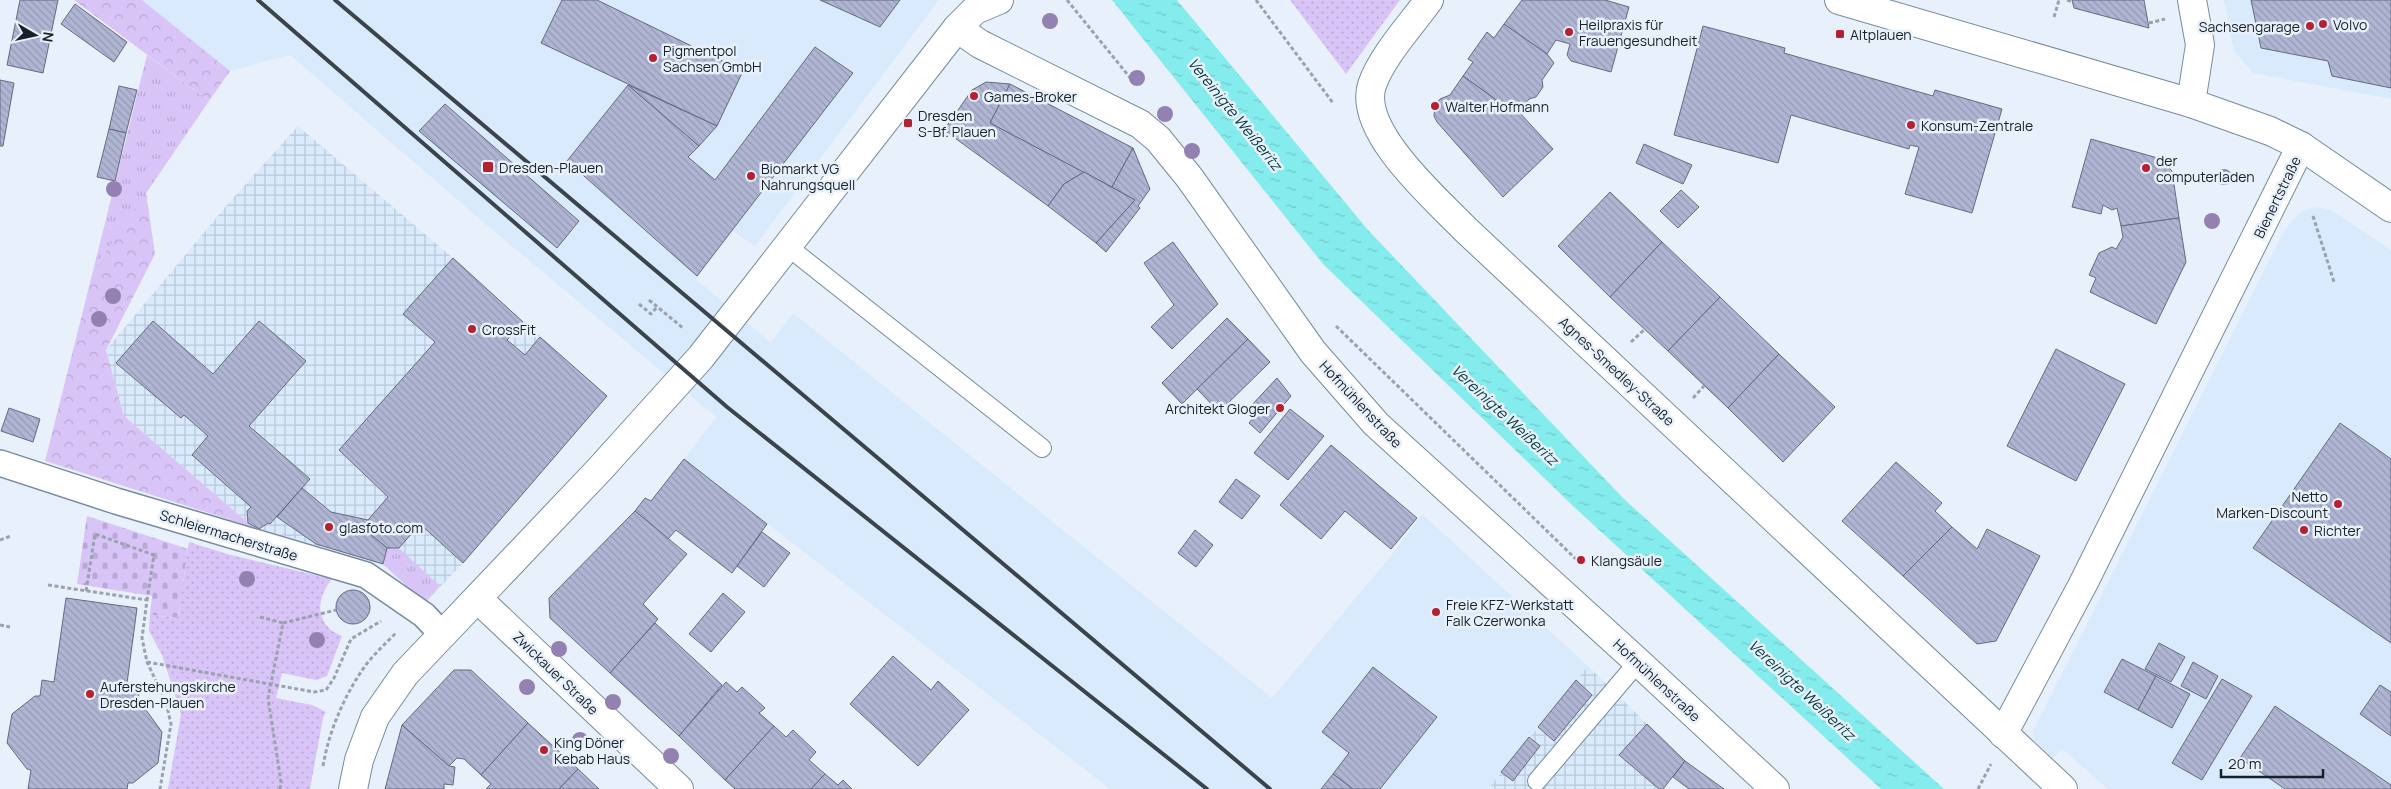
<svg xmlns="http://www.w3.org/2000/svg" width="2391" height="789" viewBox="0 0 2391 789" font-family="Manrope,sans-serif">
<defs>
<pattern id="industrial-grid" width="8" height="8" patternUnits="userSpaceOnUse" patternTransform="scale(1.25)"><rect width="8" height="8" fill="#d9eafc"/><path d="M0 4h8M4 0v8" fill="none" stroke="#bac8d8"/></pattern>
<pattern id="grass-tufts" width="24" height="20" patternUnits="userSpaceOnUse" patternTransform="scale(1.25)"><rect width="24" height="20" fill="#d9c4f8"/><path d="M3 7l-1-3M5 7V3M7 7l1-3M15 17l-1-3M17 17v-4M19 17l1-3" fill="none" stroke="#baa8d5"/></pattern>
<pattern id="forest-crowns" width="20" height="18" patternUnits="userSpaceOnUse" patternTransform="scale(1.25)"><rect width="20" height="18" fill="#d9c4f8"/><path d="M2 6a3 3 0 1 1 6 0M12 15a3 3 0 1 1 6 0" fill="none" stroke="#baa8d5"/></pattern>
<pattern id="cemetery-stones" width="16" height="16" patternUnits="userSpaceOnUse" patternTransform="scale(1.25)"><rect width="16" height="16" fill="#d9c4f8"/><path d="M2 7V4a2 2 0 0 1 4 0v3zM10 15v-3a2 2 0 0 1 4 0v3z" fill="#baa8d5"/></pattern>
<pattern id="park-dots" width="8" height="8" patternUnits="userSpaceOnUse" patternTransform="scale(1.25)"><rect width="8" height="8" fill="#d9c4f8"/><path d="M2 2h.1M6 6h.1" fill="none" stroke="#baa8d5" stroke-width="1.8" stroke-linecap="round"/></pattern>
<pattern id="water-ripples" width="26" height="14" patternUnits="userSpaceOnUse" patternTransform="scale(1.25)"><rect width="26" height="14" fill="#84eced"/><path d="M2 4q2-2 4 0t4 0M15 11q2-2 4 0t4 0" fill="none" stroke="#71cacb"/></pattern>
<pattern id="building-back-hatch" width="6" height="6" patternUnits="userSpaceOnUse" patternTransform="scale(1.25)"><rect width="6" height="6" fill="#afb5d2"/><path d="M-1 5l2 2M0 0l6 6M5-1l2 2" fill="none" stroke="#969bb4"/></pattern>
</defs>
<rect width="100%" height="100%" fill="#e8f1fb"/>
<g fill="#d9eafc">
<polygon points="142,0 939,0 755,246 733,231 696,279 771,343 793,313 1272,698 1390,557 1422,514 1588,666 1488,789 1110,789 684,459 716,417 483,222 290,55 230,71"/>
<polygon points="2224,0 2391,0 2391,99 2253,73 2234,51"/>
<polygon points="2316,207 2331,210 2391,250 2391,789 2108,789 2062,749 2051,761 2034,742 2033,731 2283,233 2293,219 2302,211"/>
</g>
<g fill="url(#industrial-grid)">
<polygon points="298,126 453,258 607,396 463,563 425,603 383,564 253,527 124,416 106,350 226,206"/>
<polygon points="1588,666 1685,761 1673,777 1663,789 1488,789"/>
</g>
<g fill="url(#grass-tufts)">
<polygon points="147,55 209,101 93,271"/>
<polygon points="387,548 399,548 440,586 425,603 383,564"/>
</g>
<g fill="url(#forest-crowns)">
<polygon points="74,0 142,0 230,71 209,101"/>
<polygon points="146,192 155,254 106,350 124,416 253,527 45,461 93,271"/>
</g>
<polygon fill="url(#cemetery-stones)" points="87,516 188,549 178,618 150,615 152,596 77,584"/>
<g fill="url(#park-dots)">
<polygon points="1290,0 1400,0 1346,74"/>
<path d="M189,542l38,12 105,25c-17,21 -17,46 10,57l-15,40 -11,4 -34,-7 -6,25 36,7 14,7 -3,6 -13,71h-142l13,-75 -19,-59 -13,-24 1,-16 28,3z"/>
</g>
<polygon fill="url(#water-ripples)" points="1112,0 1177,0 1368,230 1624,499 1944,789 1881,789 1573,506 1323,264"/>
<g fill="url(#building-back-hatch)" stroke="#656a84">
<polygon points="20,0 58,0 43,73 7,65"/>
<polygon points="562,0 597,0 743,71 717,126 541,43"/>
<polygon points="820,0 900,0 880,27"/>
<polygon points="1522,0 1605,0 1629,7 1611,72 1571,61 1567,55 1570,44 1556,40 1547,54 1504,24"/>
<polygon points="2072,0 2144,0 2149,28 2074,8"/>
<polygon points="2251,0 2391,0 2391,88 2332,76 2328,61 2261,48"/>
<polygon points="75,4 127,42 114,62 61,24"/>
<polygon points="1504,24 1547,54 1554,63 1542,80 1543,87 1536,97 1529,99 1519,112 1510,110 1463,76 1473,62 1468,59 1487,32 1494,38"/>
<polygon points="1703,26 1785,48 1784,53 1933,96 1935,90 2002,109 1972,213 1905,194 1919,147 1910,145 1909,149 1791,115 1778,163 1674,135"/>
<polygon points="815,47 853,73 697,276 567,161 628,85 699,146 688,157 715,180"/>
<polygon points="1463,76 1510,110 1519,112 1553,149 1503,197 1437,122 1434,116 1435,106 1440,99 1450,95"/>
<polygon points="0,80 14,83 3,146 0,146"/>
<polygon points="986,82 1010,84 990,123 1084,172 1064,184 1048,206 944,130 972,90"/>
<polygon points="1010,84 1133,148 1112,187 990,123"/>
<polygon points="628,85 717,126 699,146"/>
<polygon points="119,86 137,90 126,133 109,129"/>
<polygon points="445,104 579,221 557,248 419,131"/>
<polygon points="109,129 126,133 115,181 97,177"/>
<polygon points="2091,139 2161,159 2172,171 2179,218 2121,226 2117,208 2112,210 2103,205 2101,214 2072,207"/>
<polygon points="1644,144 1692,165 1683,184 1636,163"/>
<polygon points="1133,148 1150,189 1138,206 1140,208 1106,252 1096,243 1135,200 1112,187"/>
<polygon points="1084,172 1135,200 1096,243 1048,206 1064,184"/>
<polygon points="1681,190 1699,207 1678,228 1660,211"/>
<polygon points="1610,192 1662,242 1610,297 1558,246"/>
<polygon points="2179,218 2186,262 2156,324 2090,292 2096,278 2089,275 2099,253 2112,247 2116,249 2123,237 2121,226"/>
<polygon points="1173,242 1218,304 1172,349 1151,327 1174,305 1144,263"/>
<polygon points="1662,242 1720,297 1668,351 1610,297"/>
<polygon points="453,258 523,322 507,340 525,355 540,337 607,396 463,563 420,524 399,548 387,548 369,533 368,520 388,497 339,450 435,342 403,314"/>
<polygon points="1720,297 1779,354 1728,408 1668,351"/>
<polygon points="1227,318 1248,339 1182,404 1162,383"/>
<polygon points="153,321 213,374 259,321 306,361 249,426 310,479 270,524 268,523 259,529 248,523 247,511 251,507 192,455 208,436 184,415 181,418 116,363"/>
<polygon points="1248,339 1270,362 1219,412 1197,389"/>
<polygon points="2056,349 2125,384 2076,481 2007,446"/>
<polygon points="1779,354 1835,407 1783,462 1728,408"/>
<polygon points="1277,378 1291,396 1260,433 1249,423 1256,414 1249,408"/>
<polygon points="9,408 40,419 33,442 1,431"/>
<polygon points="1290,409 1324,436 1288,480 1254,453"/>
<polygon points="2340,423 2391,459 2391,643 2253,548"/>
<polygon points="1331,445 1417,518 1391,549 1345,511 1321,539 1280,505"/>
<polygon points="684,459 767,524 732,573 676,530 668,539 635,511 645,498 651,501"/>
<polygon points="1896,462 1942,503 1935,511 1952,527 1903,576 1842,521"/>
<polygon points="1236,479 1260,496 1242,519 1219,502"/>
<polygon points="302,488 331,512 368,520 369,533 387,548 383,564 316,544 277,517"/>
<polygon points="635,511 687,554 643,604 658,619 610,673 550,618 549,598"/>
<polygon points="1952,527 1977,549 1987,529 2040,556 1996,641 1977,644 1903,576"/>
<polygon points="1195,530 1213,545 1196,567 1178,553"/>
<polygon points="762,532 790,553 764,587 737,566"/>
<circle cx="353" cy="607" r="17"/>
<polygon points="723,593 745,612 711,652 689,634"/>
<polygon points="66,598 137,608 126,691 139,693 137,709 146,710 162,732 158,763 133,783 128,783 127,789 28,789 31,770 27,769 7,743 12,714 35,696 40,696 42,680 54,682"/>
<polygon points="655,623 722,685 679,736 610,673"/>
<polygon points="2159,643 2185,657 2171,682 2145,669"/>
<polygon points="893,656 931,690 938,681 969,710 918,766 850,704"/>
<polygon points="2122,659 2156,676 2138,710 2104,692"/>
<polygon points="2193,662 2218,676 2206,699 2181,686"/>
<polygon points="1373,667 1437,717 1380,789 1353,789 1333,774 1349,753 1322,732"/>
<polygon points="454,670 471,670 528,723 481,775 464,759 457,758 449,766 402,725"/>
<polygon points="2156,676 2190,694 2172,728 2138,710"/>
<polygon points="2222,679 2252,696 2202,780 2172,763"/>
<polygon points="1576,680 1592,695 1554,741 1538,727"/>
<polygon points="726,682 737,692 742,687 765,708 759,713 774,726 725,780 679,736"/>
<polygon points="2380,685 2391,692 2391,736 2360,714"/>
<polygon points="2275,706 2391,785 2391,789 2285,789 2240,758"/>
<polygon points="528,723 578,769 559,789 486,789 491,784 481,775"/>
<polygon points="1647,724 1685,761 1663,789 1659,789 1619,755"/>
<polygon points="402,725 449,766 455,767 453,785 444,784 444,789 385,789"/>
<polygon points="774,726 786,737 793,730 816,752 809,760 825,774 811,789 735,789 725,780"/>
<polygon points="1529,737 1540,746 1513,781 1501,772"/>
<polygon points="1685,761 1724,789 1689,789 1673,777"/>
<polygon points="578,769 599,789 559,789"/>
<polygon points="825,774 838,785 843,780 852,789 811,789"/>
<polygon points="1333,774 1353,789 1321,789"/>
</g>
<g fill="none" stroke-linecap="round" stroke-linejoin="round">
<g stroke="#758ba1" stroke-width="20">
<g id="service">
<polyline points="787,246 1042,448"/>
<polyline points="1537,781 1638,662"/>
</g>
</g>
<g stroke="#758ba1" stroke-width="28">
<polyline id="pedestrian" points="0,463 116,501 366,575 424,615 442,634"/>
</g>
<g stroke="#758ba1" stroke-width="30">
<g id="minor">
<path d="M1429,0c-18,25 -47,56 -57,85 -15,46 65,115 94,145l597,559"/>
<polyline points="957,28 980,44 1140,124 1158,139 1189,177 1313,352 1376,424 1638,662 1775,789"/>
<polyline points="478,599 679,789"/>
<polyline points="2003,734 2083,584 2301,146"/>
</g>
</g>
<g stroke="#758ba1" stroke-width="30">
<g id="tertiary">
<polyline points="2191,103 2200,45 2192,0"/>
<polyline points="353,789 359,760 375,717 405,674 599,470 701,357 957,28 975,10 999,0"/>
</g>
</g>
<g stroke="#758ba1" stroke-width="30">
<polyline id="secondary" points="1839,0 2191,103 2270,131 2301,146 2391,208"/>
</g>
<g stroke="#9aa3ad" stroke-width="3" stroke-dasharray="4 2.5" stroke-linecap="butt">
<polyline points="1067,0 1136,85"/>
<polyline points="1256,0 1333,103"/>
<polyline points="2067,0 2073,2"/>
<polyline points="2054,17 2059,0"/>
<polyline points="2149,23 2165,19"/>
<polyline points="2313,216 2334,282"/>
<polyline points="649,300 683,328"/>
<polyline points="639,304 651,314 657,307"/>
<polyline points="1336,326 1582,565"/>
<polyline points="1631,342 1645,329"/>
<polyline points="1693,398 1704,386"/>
<polyline points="0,540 11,536"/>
<polyline points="48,585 147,600 142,638 147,662 166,702 171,724 160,789"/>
<polyline points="86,591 95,534 154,555 147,600"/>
<polyline points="260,617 283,623 268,698 281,782 280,789"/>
<polyline points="283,623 336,610"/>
<polyline points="0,625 10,627"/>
<polyline points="147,662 314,692 326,690 334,678 351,639 381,621"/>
<path d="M323,766c6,-35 21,-70 42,-100 9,-12 21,-23 32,-34"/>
<polyline points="1978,789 1991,764"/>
</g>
<use href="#service" stroke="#fff" stroke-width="18"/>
<use href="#pedestrian" stroke="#fff" stroke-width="25"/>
<use href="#minor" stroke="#fff" stroke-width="28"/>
<use href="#tertiary" stroke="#fff" stroke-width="28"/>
<use href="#secondary" stroke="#fff" stroke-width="28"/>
<g stroke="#3b444d" stroke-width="4">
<polyline points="258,0 727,407 1207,789"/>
<path d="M335,0c312,263 623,526 935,789"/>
</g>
</g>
<g fill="#9382b1">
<circle cx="1050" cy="21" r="8"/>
<circle cx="1137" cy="78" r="8"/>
<circle cx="1165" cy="114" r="8"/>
<circle cx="1192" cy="151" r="8"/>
<circle cx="2224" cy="177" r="8"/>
<circle cx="114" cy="189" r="8"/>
<circle cx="2212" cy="221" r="8"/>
<circle cx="113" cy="296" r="8"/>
<circle cx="99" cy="319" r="8"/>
<circle cx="247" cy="579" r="8"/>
<circle cx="317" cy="640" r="8"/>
<circle cx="559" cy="649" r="8"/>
<circle cx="527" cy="687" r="8"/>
<circle cx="613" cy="702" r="8"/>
<circle cx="580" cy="740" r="8"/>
<circle cx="671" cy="756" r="8"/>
</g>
<g fill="#b42231" stroke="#e8f1fb" stroke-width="2">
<circle cx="2323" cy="24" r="5"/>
<circle cx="2310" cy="26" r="5"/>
<circle cx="1569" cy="32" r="5"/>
<rect x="1835" y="29" width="10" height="10" rx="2.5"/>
<circle cx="653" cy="58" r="5"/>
<circle cx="974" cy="96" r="5"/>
<circle cx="1435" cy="106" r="5"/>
<rect x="903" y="118" width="10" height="10" rx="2.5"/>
<circle cx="1911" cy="125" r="5"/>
<rect x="482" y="161" width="12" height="12" rx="2.5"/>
<circle cx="2146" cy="168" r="5"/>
<circle cx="751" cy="176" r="5"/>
<circle cx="472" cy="329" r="5"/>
<circle cx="1280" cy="408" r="5"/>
<circle cx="2338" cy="504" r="5"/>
<circle cx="329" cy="527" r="5"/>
<circle cx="2304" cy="530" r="5"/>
<circle cx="1581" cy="560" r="5"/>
<circle cx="1436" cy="612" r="5"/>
<circle cx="90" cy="694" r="5"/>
<circle cx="544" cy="750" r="5"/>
</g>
<g text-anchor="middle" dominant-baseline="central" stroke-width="5" stroke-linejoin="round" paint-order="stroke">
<g font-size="14" fill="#182029" stroke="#e8f1fb" text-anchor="start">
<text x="1579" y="24">Heilpraxis für<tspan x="1579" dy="16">Frauengesundheit</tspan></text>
<text x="2333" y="24">Volvo</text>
<text x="2300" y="26" text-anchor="end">Sachsengarage</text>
<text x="1850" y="34">Altplauen</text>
<text x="663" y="50">Pigmentpol<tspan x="663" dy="16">Sachsen GmbH</tspan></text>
<text x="984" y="96">Games-Broker</text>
<text x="1445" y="106">Walter Hofmann</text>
<text x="918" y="115">Dresden<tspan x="918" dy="16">S-Bf. Plauen</tspan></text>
<text x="1921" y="125">Konsum-Zentrale</text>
<text x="2156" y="160">der<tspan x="2156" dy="16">computerladen</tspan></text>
<text x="499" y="167">Dresden-Plauen</text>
<text x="761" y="168">Biomarkt VG<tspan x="761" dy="16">Nahrungsquell</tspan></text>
<text x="482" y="329">CrossFit</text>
<text x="1270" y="408" text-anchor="end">Architekt Gloger</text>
<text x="2328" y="496" text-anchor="end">Netto<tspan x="2328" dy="16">Marken-Discount</tspan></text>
<text x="339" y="527">glasfoto.com</text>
<text x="2314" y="530">Richter</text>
<text x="1591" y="560">Klangsäule</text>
<text x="1446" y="604">Freie KFZ-Werkstatt<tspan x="1446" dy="16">Falk Czerwonka</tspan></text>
<text x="100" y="686">Auferstehungskirche<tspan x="100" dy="16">Dresden-Plauen</tspan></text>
<text x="554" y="742">King Döner<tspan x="554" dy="16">Kebab Haus</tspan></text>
</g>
<g font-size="14" fill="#182029" stroke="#e8f1fb">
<text transform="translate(2277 197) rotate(-64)">Bienertstraße</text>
<text transform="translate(1617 371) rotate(43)">Agnes-Smedley-Straße</text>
<text transform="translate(1361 404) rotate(47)">Hofmühlenstraße</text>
<text transform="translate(229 535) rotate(17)">Schleiermacherstraße</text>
<text transform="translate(556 673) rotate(44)">Zwickauer Straße</text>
<text transform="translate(1657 680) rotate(43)">Hofmühlenstraße</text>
</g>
<g font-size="15" font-style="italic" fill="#043839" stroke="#e8f1fb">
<text transform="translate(1235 114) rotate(51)">Vereinigte Weißeritz</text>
<text transform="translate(1505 415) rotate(43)">Vereinigte Weißeritz</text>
<text transform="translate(1802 690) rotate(43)">Vereinigte Weißeritz</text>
</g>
</g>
<g transform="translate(35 35) rotate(99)" stroke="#e8f1fb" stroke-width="4" paint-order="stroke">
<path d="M0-4L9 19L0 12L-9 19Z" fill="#182029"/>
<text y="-8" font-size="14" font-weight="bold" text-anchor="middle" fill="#182029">N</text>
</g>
<path d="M2221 769v8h102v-8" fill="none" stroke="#182029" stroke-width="2.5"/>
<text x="2228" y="769" font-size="15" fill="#182029" stroke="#e8f1fb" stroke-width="4" paint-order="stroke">20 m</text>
</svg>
